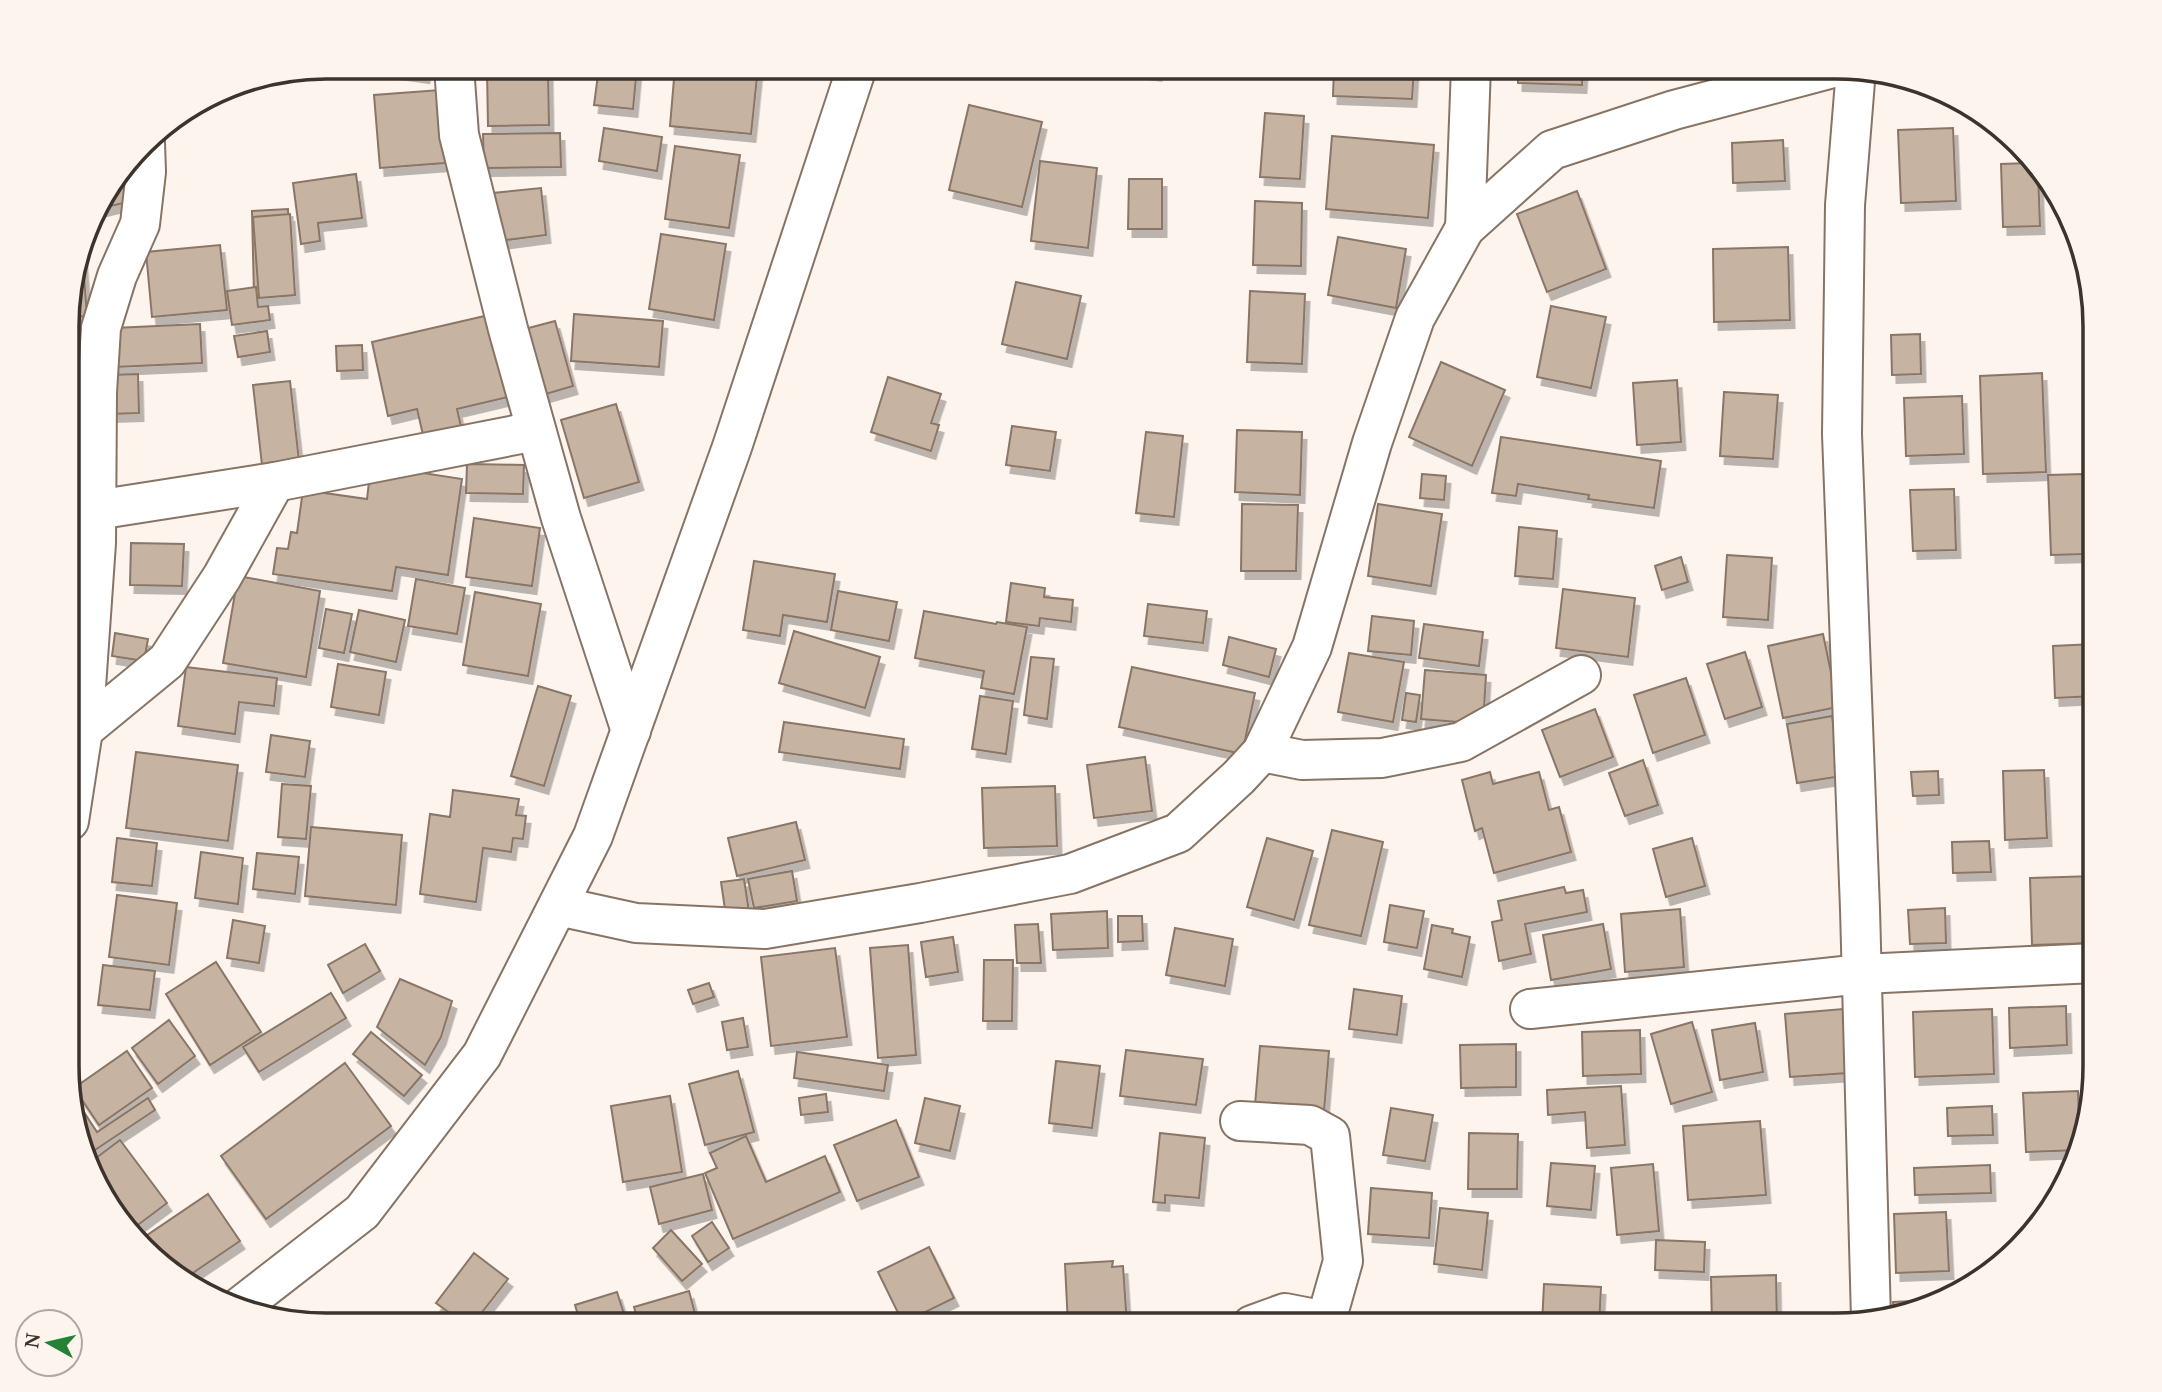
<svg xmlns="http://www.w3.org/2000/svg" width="2162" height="1392" viewBox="0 0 2162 1392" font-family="'Noto Serif',serif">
<defs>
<filter id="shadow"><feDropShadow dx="4.5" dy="8" stdDeviation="0" flood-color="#0004"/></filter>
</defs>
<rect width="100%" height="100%" fill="#fdf4ed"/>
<g fill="#c7b3a1" stroke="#897666" stroke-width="2" filter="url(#shadow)">
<polygon points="367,67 426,67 425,75"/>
<polygon points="599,67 637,67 633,109 594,105"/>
<polygon points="675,67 758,67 751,134 670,126"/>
<polygon points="1114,67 1158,67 1157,73"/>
<polygon points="1334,67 1414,67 1412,99 1333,96"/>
<polygon points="1518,67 1583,67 1582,85 1518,83"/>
<polygon points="548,70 549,125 488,126 487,71"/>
<polygon points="440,90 445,163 380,168 374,95"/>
<polygon points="969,105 1042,122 1022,207 949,190"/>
<polygon points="1265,113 1304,116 1300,179 1260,177"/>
<polygon points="604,128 662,137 657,171 599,161"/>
<polygon points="1953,128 1956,201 1901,203 1898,130"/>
<polygon points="560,133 561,167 484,168 483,134"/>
<polygon points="1332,136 1434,145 1428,218 1326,209"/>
<polygon points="1783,140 1785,181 1733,183 1732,143"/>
<polygon points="675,146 740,155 729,228 665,219"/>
<polygon points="1040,161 1097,168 1088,248 1031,241"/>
<polygon points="2029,163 2038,172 2040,226 2003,227 2001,164"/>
<polygon points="128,166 136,200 98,209 97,206"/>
<polygon points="356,174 362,218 318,223 320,241 301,244 293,183"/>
<polygon points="1129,179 1162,179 1162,229 1128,229"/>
<polygon points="541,188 546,235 499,241 493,193"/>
<polygon points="1577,191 1606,269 1547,292 1517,214"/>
<polygon points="1255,201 1302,203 1301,266 1253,265"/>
<polygon points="288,209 291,295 254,296 252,211"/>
<polygon points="290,214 295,295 259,298 253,217"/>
<polygon points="661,234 726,244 714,320 649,309"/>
<polygon points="1338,237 1406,249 1396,308 1328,295"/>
<polygon points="220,245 227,310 152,317 146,252"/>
<polygon points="1788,247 1790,320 1714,322 1713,249"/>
<polygon points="82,250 87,316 69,317 69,292"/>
<polygon points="1016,282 1081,296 1067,359 1002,344"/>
<polygon points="256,287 258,307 268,306 270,320 232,325 227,291"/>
<polygon points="1250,291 1305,294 1302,364 1247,362"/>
<polygon points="1551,306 1606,317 1591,388 1537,377"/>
<polygon points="574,314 663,321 659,367 571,361"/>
<polygon points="489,315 508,397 457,409 462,431 424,439 417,409 388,416 372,342"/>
<polygon points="555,321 573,386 539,396 521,330"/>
<polygon points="200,324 202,363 115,367 114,328"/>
<polygon points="267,331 270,352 238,357 234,336"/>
<polygon points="1920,334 1921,374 1892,375 1891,335"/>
<polygon points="362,345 363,370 337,371 336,346"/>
<polygon points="1441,362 1505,390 1472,466 1409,437"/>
<polygon points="2042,373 2046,472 1983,474 1980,376"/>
<polygon points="138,374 139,413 110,414 108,375"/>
<polygon points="888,377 941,394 931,423 939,425 931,451 871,432"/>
<polygon points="1677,380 1681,442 1637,445 1633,383"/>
<polygon points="290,381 299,461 262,465 253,385"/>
<polygon points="69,386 79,388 71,455 69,455"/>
<polygon points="1724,392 1778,395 1773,459 1720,456"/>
<polygon points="1962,396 1964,454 1906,456 1904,398"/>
<polygon points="616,404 639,482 584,498 561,420"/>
<polygon points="1012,426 1056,432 1050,471 1006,465"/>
<polygon points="1237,430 1302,432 1300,495 1235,492"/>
<polygon points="1146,432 1183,436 1174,517 1136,513"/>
<polygon points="1501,437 1661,461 1654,508 1588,499 1589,495 1518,484 1516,496 1492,493"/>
<polygon points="467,464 524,465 523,494 466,493"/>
<polygon points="371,465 462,479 448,575 396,567 392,591 273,574 277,548 288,549 291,532 297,533 303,490 367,499"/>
<polygon points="1422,474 1446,476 1444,500 1420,498"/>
<polygon points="2084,474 2087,554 2051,555 2048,475"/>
<polygon points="1954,489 1956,550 1913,551 1910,490"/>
<polygon points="1242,504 1298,505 1296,571 1241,571"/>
<polygon points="1378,504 1442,514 1431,586 1368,576"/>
<polygon points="474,518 540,528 532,586 466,577"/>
<polygon points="1519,527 1557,531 1553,579 1515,576"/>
<polygon points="131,543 184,544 182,586 130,585"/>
<polygon points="1727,555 1772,558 1768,620 1723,617"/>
<polygon points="1681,557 1688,582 1662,590 1655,566"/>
<polygon points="754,561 835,574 827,622 783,615 780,636 743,630"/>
<polygon points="238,576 320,591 306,677 223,663"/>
<polygon points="416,579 465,588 457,634 408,626"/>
<polygon points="1011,583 1045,588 1044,597 1073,600 1071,622 1040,618 1039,626 1006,622"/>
<polygon points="1563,589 1635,598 1628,657 1556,648"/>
<polygon points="838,591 897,602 889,641 831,630"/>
<polygon points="475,592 541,604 528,676 463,665"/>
<polygon points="1148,604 1207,611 1203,643 1144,636"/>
<polygon points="326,609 352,614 344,653 319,648"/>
<polygon points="359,610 405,620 396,662 350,652"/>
<polygon points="924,611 996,624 997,622 1027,627 1014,694 981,688 984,671 915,658"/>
<polygon points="1372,616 1414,621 1411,655 1368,651"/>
<polygon points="1424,624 1483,632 1479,666 1419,658"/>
<polygon points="794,631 880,657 865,708 779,683"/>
<polygon points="115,633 148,639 144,661 112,656"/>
<polygon points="1823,634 1838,707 1783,718 1768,646"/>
<polygon points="1229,637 1276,649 1269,677 1223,665"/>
<polygon points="2094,644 2095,696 2055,698 2053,646"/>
<polygon points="1745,652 1762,707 1725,719 1707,664"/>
<polygon points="1349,653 1404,662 1393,722 1338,712"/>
<polygon points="1031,657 1054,659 1047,719 1024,715"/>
<polygon points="338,664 386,672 379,715 331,707"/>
<polygon points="186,667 277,678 274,706 239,702 235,734 178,726"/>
<polygon points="1132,667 1255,693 1242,754 1119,727"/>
<polygon points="1425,670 1486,675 1483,724 1421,719"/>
<polygon points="1686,678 1705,735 1653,753 1634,695"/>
<polygon points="538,686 571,696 544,786 511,776"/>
<polygon points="1406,693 1420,695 1416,722 1402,720"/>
<polygon points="980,696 1013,701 1006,754 972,749"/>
<polygon points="1595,709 1613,757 1560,777 1542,730"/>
<polygon points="1832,716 1842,776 1797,783 1787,724"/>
<polygon points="784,722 904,739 900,769 779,752"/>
<polygon points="271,735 310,741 305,777 266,772"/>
<polygon points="136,752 238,765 228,841 126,828"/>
<polygon points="1145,757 1152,811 1094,818 1087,765"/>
<polygon points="1643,760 1658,805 1625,816 1609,773"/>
<polygon points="2044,770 2047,838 2005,840 2003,771"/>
<polygon points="1938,771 1939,795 1913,796 1911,772"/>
<polygon points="1490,772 1493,784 1539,772 1549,810 1559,807 1571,852 1494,873 1482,828 1475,831 1462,780"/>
<polygon points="282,784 311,786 306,839 278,837"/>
<polygon points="1055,786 1057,846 984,848 982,788"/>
<polygon points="453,790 519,799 516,815 526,816 523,839 513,838 511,852 483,848 476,902 420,894 430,814 450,817"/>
<polygon points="796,822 805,860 737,876 728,838"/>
<polygon points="311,827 402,835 396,905 305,896"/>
<polygon points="1332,830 1383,842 1361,936 1309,925"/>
<polygon points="117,838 157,843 152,886 112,882"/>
<polygon points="1267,838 1313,851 1294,920 1247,907"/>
<polygon points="1692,838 1705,886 1666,897 1653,849"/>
<polygon points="1989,841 1991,872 1953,873 1952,842"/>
<polygon points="201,852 243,858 238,904 195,898"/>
<polygon points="257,853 299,857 295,894 253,889"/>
<polygon points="792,871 797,901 754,908 748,879"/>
<polygon points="2095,876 2095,943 2032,945 2030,878"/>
<polygon points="744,879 749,912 726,916 721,882"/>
<polygon points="1564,887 1566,893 1583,890 1587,912 1525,924 1531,954 1499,961 1492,922 1502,920 1498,901"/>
<polygon points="117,895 177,903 169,965 109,957"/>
<polygon points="1390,905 1424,911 1417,948 1384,942"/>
<polygon points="1945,908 1946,943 1910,944 1908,910"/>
<polygon points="1680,909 1684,967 1625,972 1621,914"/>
<polygon points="1107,911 1108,948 1053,950 1051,914"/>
<polygon points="1118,916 1142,916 1143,941 1118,942"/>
<polygon points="233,920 265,926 259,963 227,958"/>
<polygon points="1038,924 1041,963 1017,963 1015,925"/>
<polygon points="1603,924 1611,969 1551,980 1543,935"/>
<polygon points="1432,925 1453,929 1452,933 1470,937 1462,977 1424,969"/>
<polygon points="1175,928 1233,939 1225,986 1166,975"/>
<polygon points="953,937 958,972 926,977 921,942"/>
<polygon points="365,944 380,971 343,993 328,965"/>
<polygon points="908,945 916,1055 878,1058 870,948"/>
<polygon points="835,948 847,1037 771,1046 761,957"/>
<polygon points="984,960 1013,960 1012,1021 983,1021"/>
<polygon points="216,962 261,1032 210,1065 166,994"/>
<polygon points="103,965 155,971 150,1010 98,1005"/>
<polygon points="400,979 452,1001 441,1037 425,1065 377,1027"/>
<polygon points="709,983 714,997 693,1004 688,990"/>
<polygon points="1354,989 1402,996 1397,1035 1349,1029"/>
<polygon points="331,993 346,1018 259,1072 243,1047"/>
<polygon points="2066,1006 2067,1045 2010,1048 2009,1008"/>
<polygon points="1843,1009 1848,1073 1790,1077 1785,1014"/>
<polygon points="1992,1009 1994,1074 1915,1077 1913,1012"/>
<polygon points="743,1018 748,1047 727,1050 722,1022"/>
<polygon points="169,1020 195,1056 158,1084 132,1048"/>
<polygon points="1692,1022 1712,1092 1671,1104 1651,1034"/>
<polygon points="1755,1023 1763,1072 1720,1080 1712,1030"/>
<polygon points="1640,1030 1641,1074 1583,1076 1582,1032"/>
<polygon points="371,1032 422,1075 404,1096 353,1054"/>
<polygon points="1516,1044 1516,1087 1461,1088 1460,1045"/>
<polygon points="1260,1046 1329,1051 1324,1111 1255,1105"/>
<polygon points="1126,1050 1203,1059 1196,1105 1120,1096"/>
<polygon points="127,1051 152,1088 99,1125 74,1088"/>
<polygon points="797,1052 888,1065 884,1091 794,1078"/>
<polygon points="1056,1061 1100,1066 1092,1128 1049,1123"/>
<polygon points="345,1063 391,1126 266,1219 221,1156"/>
<polygon points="738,1071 754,1132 705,1145 689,1084"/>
<polygon points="1621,1086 1625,1145 1587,1148 1585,1112 1548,1115 1547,1090"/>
<polygon points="2078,1091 2080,1150 2026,1152 2023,1093"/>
<polygon points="826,1094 828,1112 801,1115 799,1098"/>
<polygon points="670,1096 682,1172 623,1182 611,1106"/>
<polygon points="148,1098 155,1110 89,1154 70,1104 76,1100 97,1132"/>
<polygon points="925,1098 960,1106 950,1151 915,1143"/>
<polygon points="1992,1106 1993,1135 1948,1136 1947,1108"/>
<polygon points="1391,1108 1433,1115 1425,1161 1383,1155"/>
<polygon points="896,1120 919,1177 857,1201 834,1145"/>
<polygon points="1760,1121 1766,1195 1688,1200 1683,1126"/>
<polygon points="1160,1133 1205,1138 1199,1198 1165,1195 1165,1203 1153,1202"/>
<polygon points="1469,1133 1518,1134 1517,1189 1468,1189"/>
<polygon points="746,1136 766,1182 825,1156 840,1192 733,1239 705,1173 717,1168 710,1153"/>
<polygon points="120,1140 167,1203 130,1231 110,1210 92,1161"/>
<polygon points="1551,1163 1595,1166 1591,1210 1547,1206"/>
<polygon points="1653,1164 1659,1231 1617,1235 1611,1168"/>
<polygon points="1990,1165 1991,1193 1915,1195 1914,1168"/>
<polygon points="703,1174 712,1210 659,1224 650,1187"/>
<polygon points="1371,1188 1432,1193 1429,1238 1368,1234"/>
<polygon points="208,1194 240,1241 181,1281 140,1240"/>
<polygon points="1440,1208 1488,1213 1482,1270 1434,1264"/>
<polygon points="1946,1212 1949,1271 1896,1273 1894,1214"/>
<polygon points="712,1222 729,1248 708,1262 692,1236"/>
<polygon points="671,1230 702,1264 682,1281 653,1248"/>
<polygon points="1656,1240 1705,1242 1704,1272 1655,1270"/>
<polygon points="929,1247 954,1298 903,1323 878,1272"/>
<polygon points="474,1253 508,1279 472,1325 466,1325 436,1303"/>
<polygon points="1113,1261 1112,1267 1123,1266 1127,1325 1068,1325 1065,1264"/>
<polygon points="1776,1275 1777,1325 1712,1325 1711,1277"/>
<polygon points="1544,1284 1601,1287 1599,1325 1542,1325"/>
<polygon points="689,1291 698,1325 639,1325 634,1307"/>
<polygon points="617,1292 624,1314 581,1325 575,1305"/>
<polygon points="1935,1300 1894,1313 1893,1302"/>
</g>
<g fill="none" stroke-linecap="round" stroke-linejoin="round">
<g stroke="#877464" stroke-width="42">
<g id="street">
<polyline points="454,67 459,135 508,329 561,518 631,731"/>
<polyline points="1856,69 1845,205 1842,434 1860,909 1871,1319"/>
<polyline points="1465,228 1471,67"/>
<polyline points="96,510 275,482 536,431"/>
<polyline points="83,730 167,661 222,577 275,482"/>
<polyline points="1262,752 1302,760 1382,758 1461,742 1581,675"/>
<polyline points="69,821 83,730 96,543 97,392 101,328 117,276 140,224 146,172 145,143"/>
<polyline points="558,906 636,923 765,929 920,903 1070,874 1178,833 1239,777 1262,752 1312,647 1372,443 1415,318 1465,228 1552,150 1674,110 1837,67"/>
<polyline points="1530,1009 1862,974 2095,963"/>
<polyline points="1240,1121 1310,1125 1330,1136 1343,1261 1326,1321 1329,1325"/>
<polyline points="237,1309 362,1212 482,1055 593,836 732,447 857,67"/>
<polyline points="1252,1325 1285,1313 1326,1321"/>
</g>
</g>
<use href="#street" stroke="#fff" stroke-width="38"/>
</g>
<path d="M0 0H2162V1392H0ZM326 79H1836A247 247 0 0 1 2083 326V1066A247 247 0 0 1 1836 1313H326A247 247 0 0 1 79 1066V326A247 247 0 0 1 326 79Z" fill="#fdf4ed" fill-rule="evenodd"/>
<path fill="none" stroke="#3b332c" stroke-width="3.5" d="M326 79H1836A247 247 0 0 1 2083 326V1066A247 247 0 0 1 1836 1313H326A247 247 0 0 1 79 1066V326A247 247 0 0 1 326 79Z"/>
<g transform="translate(49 1343) rotate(278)"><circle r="33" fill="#fdf4ed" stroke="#afa7a0" stroke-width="2"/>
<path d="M0-5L12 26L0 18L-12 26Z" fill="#248234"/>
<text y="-10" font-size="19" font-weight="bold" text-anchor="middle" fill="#3b332c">N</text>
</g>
</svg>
